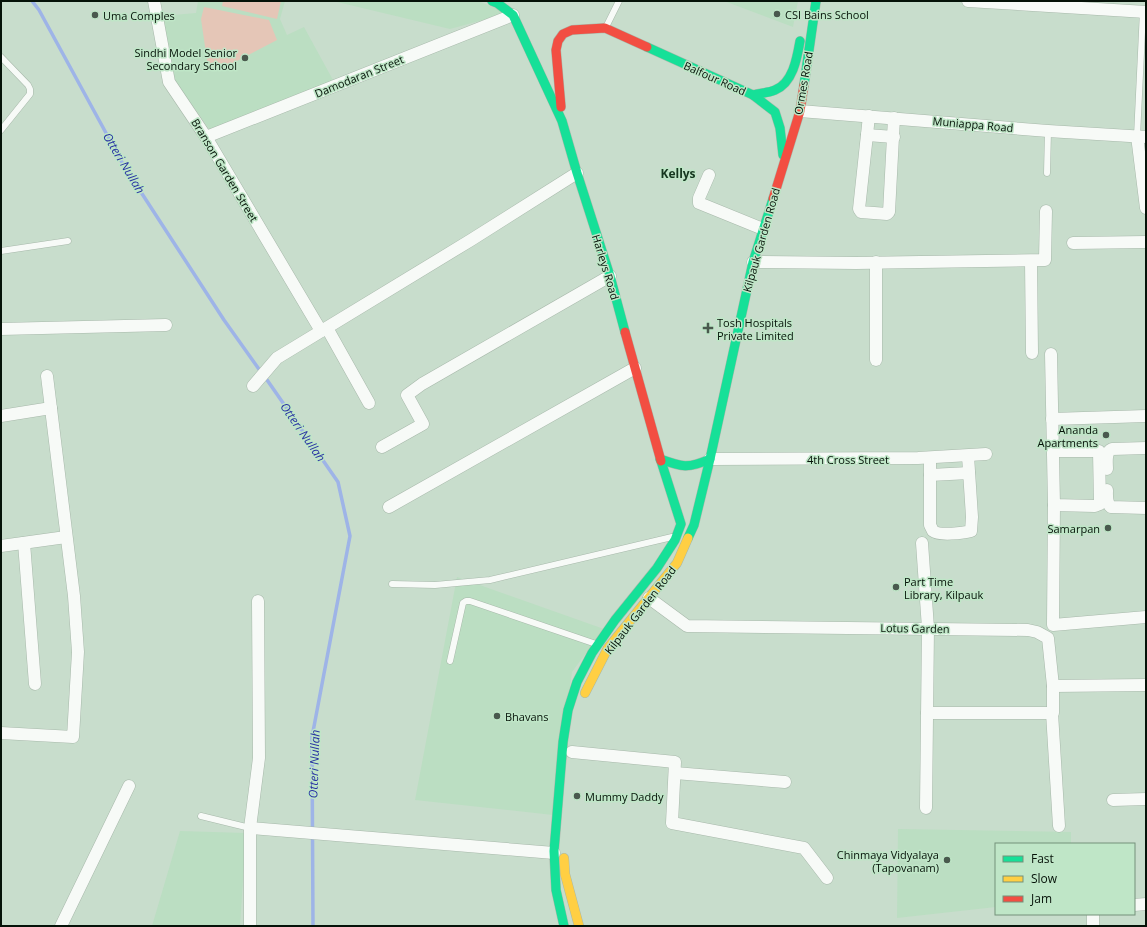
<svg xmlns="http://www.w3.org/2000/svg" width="1147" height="927" viewBox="0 0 1147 927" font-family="'Open Sans',sans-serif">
<rect width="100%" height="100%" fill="#c8ddcc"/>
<g fill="#bbdec2">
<polygon points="198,1 285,1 280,19 287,35 304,27 333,80 210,130 174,80 161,16 196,13"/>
<polygon points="333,1 478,1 505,12 483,20 450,29"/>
<polygon points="724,1 798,1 793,27"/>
<polygon points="457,577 604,629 572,672 553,815 415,800"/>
<polygon points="898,829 1071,832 1071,844 996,844 996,907 897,918"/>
<polygon points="180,831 246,833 240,926 152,926"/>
</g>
<g fill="#e5c6b7">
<polygon points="223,1 281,1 277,19 222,6"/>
<polygon points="204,7 269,20 277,40 227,66 208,67 201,19"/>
</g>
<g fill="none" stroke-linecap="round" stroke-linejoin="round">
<g stroke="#9eb4e7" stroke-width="3.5">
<polyline points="32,1 39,10 124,166 224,320 261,372"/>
<polyline points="265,377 338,482 350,536 312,737 313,926"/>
</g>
<g stroke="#a7b8aa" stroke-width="7">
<g id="lane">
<polyline points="606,27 619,1"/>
<polyline points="1,57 28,85 30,89 30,94 1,130"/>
<polyline points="1137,136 1143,11"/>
<polyline points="1047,173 1048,131"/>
<polyline points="1,251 68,241"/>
<polyline points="392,584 435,585 490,580 672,537"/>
<polyline points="450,661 463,603 466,601 470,601 596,644"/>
<polyline points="201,816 250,828"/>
</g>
</g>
<g stroke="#a7b8aa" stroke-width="13">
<g id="street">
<polyline points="154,1 169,82 206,137 321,331"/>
<polyline points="968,1 1146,12"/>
<polyline points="800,111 1048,131 1146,137"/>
<polyline points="869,116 859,209 861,212 887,214 889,212 894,118"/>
<polyline points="867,135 894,137"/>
<polyline points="1137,136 1146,208"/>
<polyline points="206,137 513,15"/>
<polyline points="709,175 699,198 699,203 763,229"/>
<polyline points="1073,243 1146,242"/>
<polyline points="1031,261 1032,353"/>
<polyline points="753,262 856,263 1045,260 1046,211"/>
<polyline points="876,262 876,360"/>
<polyline points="327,328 369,403"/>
<polyline points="1,329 166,325"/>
<polyline points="1051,354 1054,505 1095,506 1100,504 1099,451 1053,451"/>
<polyline points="253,386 277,358 471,240 577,173"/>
<polyline points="1,416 51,408"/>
<polyline points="1052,419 1146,416"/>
<polyline points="382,447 423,424 407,395 422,384 610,276"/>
<path d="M930,458v67c1,2 2,4 3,6 6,5 31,2 38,0l1,-14 -4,-61"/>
<polyline points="710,459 918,458 986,454"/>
<path d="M1107,469c0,-7 -2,-17 5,-20l34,-1"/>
<polyline points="930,475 969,473"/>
<path d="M1107,490c0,6 -1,13 4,17l35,1"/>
<polyline points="1054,505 1053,625 1146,617"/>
<polyline points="389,507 635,368"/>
<polyline points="24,543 35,684"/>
<polyline points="922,543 928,628 926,808"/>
<polyline points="1,546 66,537"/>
<polyline points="649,598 687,626 1028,630 1037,632 1048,638 1053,686 1146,685"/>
<polyline points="927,713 1053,713 1053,686"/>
<polyline points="1052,713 1059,826"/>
<polyline points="1,733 73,737 78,652 74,596 47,376"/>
<polyline points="572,752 675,762 672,823 804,848 827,878"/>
<polyline points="675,773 785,782"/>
<polyline points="1113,800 1146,799"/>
<polyline points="250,828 554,853"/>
<polyline points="1134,905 1146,904"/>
<polyline points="1093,914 1093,926"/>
<polyline points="61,926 129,786"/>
<polyline points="250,926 250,828 259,758 258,601"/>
</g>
</g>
<g stroke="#a7b8aa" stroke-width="10">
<g id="fast">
<polyline points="492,1 497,3 513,15 562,121 577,173 610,276 625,332"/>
<polyline points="647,47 753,95 775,112 780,128 783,155"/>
<polyline points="804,85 816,1"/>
<path d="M753,95c7,-2 15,-2 22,-5 18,-7 22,-32 25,-49"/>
<path d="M660,459c22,8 28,10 50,0"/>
<polyline points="688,538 694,525 710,459 753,262 773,199"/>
<polyline points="564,926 556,890 554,851 563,742 568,710 577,682 592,653 615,620 657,568 675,540 681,524 661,461"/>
</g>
</g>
<g stroke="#a7b8aa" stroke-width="10">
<g id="slow">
<polyline points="585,693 608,648 677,563 688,538"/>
<polyline points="564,858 565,874 579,926"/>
</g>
</g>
<g stroke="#a7b8aa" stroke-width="10">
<g id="jam">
<polyline points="561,107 556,50 558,41 563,34 572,30 605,28 647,47"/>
<polyline points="773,199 800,111 804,85"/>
<polyline points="625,332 661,461"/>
</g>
</g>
<use href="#lane" stroke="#f7faf7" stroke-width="6"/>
<use href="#street" stroke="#f7faf7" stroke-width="12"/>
<use href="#fast" stroke="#16e098" stroke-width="9"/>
<use href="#slow" stroke="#ffcf43" stroke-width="9"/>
<use href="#jam" stroke="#f24e42" stroke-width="9"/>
</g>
<g fill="#49594d" stroke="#bfe6c7" stroke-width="1.5">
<circle cx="777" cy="14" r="4"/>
<circle cx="95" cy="15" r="4"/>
<circle cx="245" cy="58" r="4"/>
<path d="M706 322h4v4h4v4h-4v4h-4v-4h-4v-4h4z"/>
<circle cx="1106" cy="435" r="4"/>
<circle cx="1108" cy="528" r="4"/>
<circle cx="896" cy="587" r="4"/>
<circle cx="497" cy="716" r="4"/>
<circle cx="577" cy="796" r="4"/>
<circle cx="947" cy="860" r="4"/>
</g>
<g text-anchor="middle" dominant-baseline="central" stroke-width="3" stroke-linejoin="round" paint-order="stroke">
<g font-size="11" fill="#051208" stroke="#bfe6c7" text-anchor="start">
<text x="785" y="14">CSI Bains School</text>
<text x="103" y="15">Uma Comples</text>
<text x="237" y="52" text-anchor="end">Sindhi Model Senior<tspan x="237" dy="13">Secondary School</tspan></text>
<text x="717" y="322">Tosh Hospitals<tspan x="717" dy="13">Private Limited</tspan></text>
<text x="1098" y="429" text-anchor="end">Ananda<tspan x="1098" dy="13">Apartments</tspan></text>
<text x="1100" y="528" text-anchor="end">Samarpan</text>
<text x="904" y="581">Part Time<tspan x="904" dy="13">Library, Kilpauk</tspan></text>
<text x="505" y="716">Bhavans</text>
<text x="585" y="796">Mummy Daddy</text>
<text x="939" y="854" text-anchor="end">Chinmaya Vidyalaya<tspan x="939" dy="13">(Tapovanam)</tspan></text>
</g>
<g font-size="11" fill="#051208" stroke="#bfe6c7">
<text transform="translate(359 76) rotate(-22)">Damodaran Street</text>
<text transform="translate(715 78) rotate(24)">Balfour Road</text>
<text transform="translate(803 83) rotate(-80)">Ormes Road</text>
<text transform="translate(973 124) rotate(5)">Muniappa Road</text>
<text transform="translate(225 170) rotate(59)">Branson Garden Street</text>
<text transform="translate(761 240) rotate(-74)">Kilpauk Garden Road</text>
<text transform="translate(606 267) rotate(73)">Harleys Road</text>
<text x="848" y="459">4th Cross Street</text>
<text transform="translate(640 610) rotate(-52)">Kilpauk Garden Road</text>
<text transform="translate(915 628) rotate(1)">Lotus Garden</text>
</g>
<g font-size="12" font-style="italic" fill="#2832a3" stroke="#bfe6c7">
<text transform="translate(124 163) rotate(59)">Otteri Nullah</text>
<text transform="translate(303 432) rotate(55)">Otteri Nullah</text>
<text transform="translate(314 764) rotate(-88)">Otteri Nullah</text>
</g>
<g font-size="12" font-weight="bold" fill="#14371e" stroke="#bfe6c7">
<text x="678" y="173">Kellys</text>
</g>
</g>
<rect width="1147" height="927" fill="none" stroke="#051208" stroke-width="4"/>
<rect x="995" y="843" width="140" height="72" fill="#bfe6c7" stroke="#75917b"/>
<rect x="1003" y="856" width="20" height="6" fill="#16e098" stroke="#75917b"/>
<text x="1031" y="863" font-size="12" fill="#051208">Fast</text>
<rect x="1003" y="876" width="20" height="6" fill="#ffcf43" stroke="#75917b"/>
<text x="1031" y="883" font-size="12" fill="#051208">Slow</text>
<rect x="1003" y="896" width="20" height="6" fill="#f24e42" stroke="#75917b"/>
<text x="1031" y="903" font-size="12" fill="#051208">Jam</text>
</svg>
